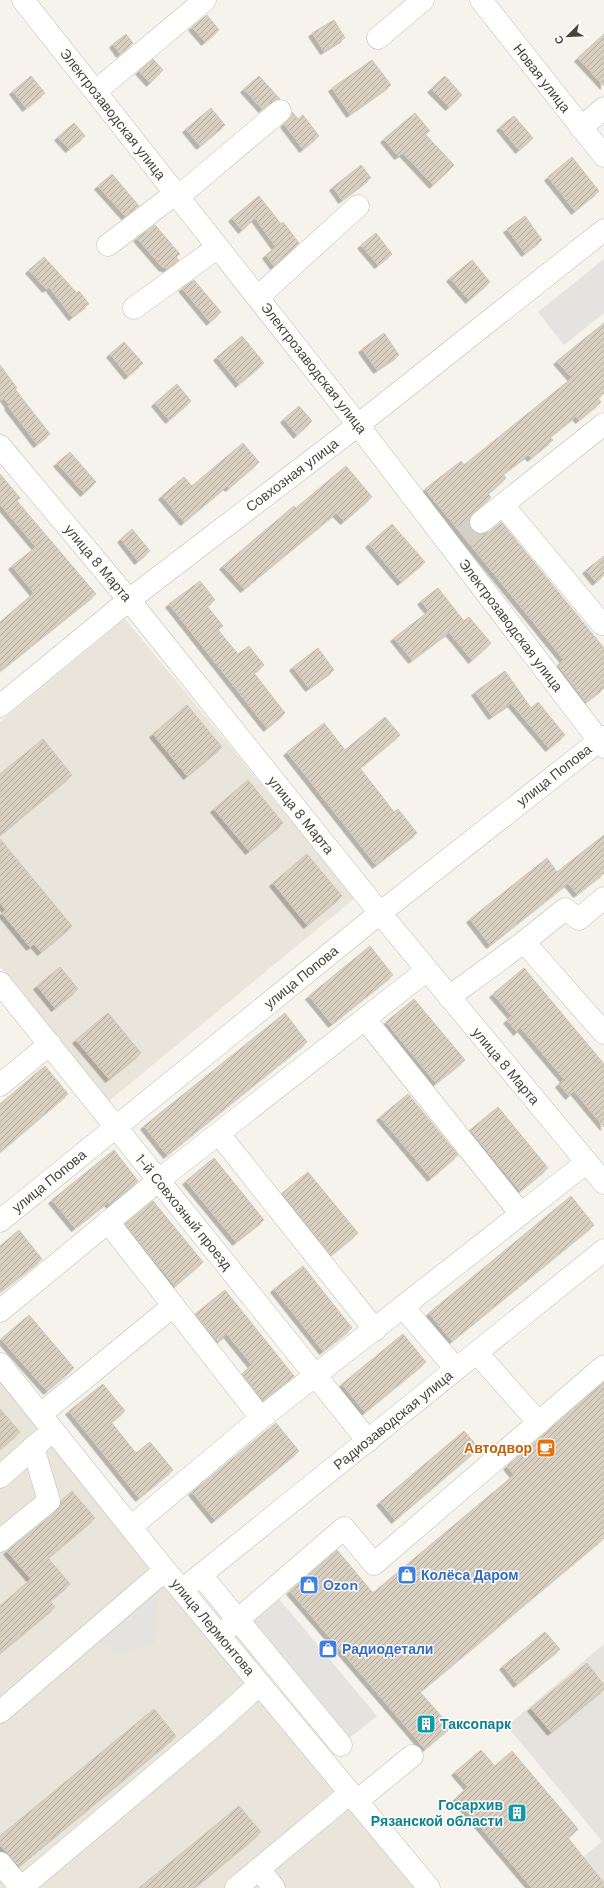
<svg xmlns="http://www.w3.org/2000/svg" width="604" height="1888" viewBox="0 0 604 1888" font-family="'DM Sans',sans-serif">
<defs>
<pattern id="building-hatch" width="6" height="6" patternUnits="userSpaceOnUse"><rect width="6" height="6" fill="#d8cfc1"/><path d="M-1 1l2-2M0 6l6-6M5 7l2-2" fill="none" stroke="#b1aa9e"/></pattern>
<filter id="shadow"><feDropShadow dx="-3.5" dy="3.5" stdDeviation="0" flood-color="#0004"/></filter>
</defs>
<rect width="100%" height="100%" fill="#f6f3ec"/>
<g fill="#eae5da">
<polygon points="125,619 355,898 109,1101 0,967 0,722"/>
<polygon points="0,1381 422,1888 0,1888"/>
</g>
<polygon fill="#e6e2dd" points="604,1644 604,1888 547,1888 602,1841 507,1726"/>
<g fill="#e5e3e0">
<polygon points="604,259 604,313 564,345 538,312"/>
<polygon points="270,1588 377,1716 341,1745 232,1619"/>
<polygon points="158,1590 154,1644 119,1653 98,1641"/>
</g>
<g fill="url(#building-hatch)" stroke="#d3c7b4" filter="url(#shadow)">
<polygon points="207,15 219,30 205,42 192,27"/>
<polygon points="334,20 345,38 324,51 312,33"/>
<polygon points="126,34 133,43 120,54 113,44"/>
<polygon points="604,34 604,86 578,58"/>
<polygon points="153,59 163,70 150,83 139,71"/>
<polygon points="372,60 391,85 350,114 332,88"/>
<polygon points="31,76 45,93 26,108 13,91"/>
<polygon points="259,76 280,99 272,101 262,109 244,89"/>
<polygon points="445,76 462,95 449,107 431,89"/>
<polygon points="211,108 225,125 200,146 186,129"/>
<polygon points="292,112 298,119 303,115 319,136 303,149 284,124 292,116"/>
<polygon points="415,113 430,131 425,134 454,165 433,185 403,153 398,156 384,139"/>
<polygon points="514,116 533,138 519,150 500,127"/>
<polygon points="74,123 85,136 69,149 58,137"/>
<polygon points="572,157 599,191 575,211 548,177"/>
<polygon points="361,165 371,178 342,200 333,187"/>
<polygon points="112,174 139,206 125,216 98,186"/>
<polygon points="259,196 281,224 283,222 299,243 274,266 266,255 276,247 255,218 242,230 232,218"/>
<polygon points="525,216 542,240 525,253 507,229"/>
<polygon points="155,225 180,254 176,257 179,260 166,269 164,267 163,268 137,238"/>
<polygon points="376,233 392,254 378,265 361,245"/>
<polygon points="44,257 77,293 79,291 89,304 72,317 49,287 46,289 29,270"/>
<polygon points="472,260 490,282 469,300 450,278"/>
<polygon points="194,280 221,312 210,322 182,288"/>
<polygon points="604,323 604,393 598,398 601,402 579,420 576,416 550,437 553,440 531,458 528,455 503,474 506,478 488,494 491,497 473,513 469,518 469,523 472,530 477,534 482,534 489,532 501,522 604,648 604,688 586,702 558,665 564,660 425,489 461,461 464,465 572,378 557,361"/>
<polygon points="384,333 399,355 377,370 362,349"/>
<polygon points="242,336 264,363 239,384 217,357"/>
<polygon points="124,342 143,363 128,376 110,354"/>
<polygon points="0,365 17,388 15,389 50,434 37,444 8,406 9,405 4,398 0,401"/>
<polygon points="177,384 191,401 169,420 155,403"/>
<polygon points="299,406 312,421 297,435 284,419"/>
<polygon points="243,443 259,462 229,488 227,486 184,522 162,496 184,477 192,486"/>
<polygon points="70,452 96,482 84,493 57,463"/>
<polygon points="346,466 372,497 344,521 336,513 244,589 223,566 294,506 296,508"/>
<polygon points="0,474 20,498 17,501 96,594 0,671 0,622 34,593 12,566 36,547 0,504"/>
<polygon points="392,524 425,562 401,582 369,544"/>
<polygon points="132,529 150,551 138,561 121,539"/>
<polygon points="604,556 604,575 596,582 586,570"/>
<polygon points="200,581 215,600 207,606 223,626 218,630 238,654 249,646 264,665 254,673 285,713 267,728 169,604"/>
<polygon points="438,588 464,621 469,617 491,643 472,660 449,632 412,660 394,638 429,611 421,601"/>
<polygon points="318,648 334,670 309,688 293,667"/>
<polygon points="505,671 531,708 538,702 565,735 549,748 511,703 492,716 475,692"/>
<polygon points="187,705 222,747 187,776 153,734"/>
<polygon points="385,717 400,735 360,768 394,812 398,809 417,833 376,865 287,752 324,723 345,750"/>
<polygon points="43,739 72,775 0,835 0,774"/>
<polygon points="248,780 283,823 249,851 214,809"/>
<polygon points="604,835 604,873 577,894 568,883 490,945 470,919 547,858 557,872"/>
<polygon points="0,839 72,926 41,952 34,944 30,947 2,913 6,910 0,902"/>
<polygon points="307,854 342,896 307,925 273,883"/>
<polygon points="370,946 393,975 332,1024 309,996"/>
<polygon points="60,967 78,989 55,1008 37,986"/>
<polygon points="524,968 604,1064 604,1127 574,1091 569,1096 559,1084 564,1079 521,1028 517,1032 507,1020 512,1016 493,994"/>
<polygon points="414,999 465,1060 436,1083 386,1022"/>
<polygon points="108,1013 141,1053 109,1079 76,1040"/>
<polygon points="285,1013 307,1042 167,1155 144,1126"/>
<polygon points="45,1066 68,1094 0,1152 0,1104"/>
<polygon points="408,1094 458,1155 431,1178 380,1117"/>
<polygon points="498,1107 548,1168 520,1191 470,1130"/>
<polygon points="114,1150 138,1181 110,1205 108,1202 75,1228 52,1200"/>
<polygon points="214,1158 264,1220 236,1242 186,1181"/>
<polygon points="308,1172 358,1233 331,1255 282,1193"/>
<polygon points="571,1196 594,1225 452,1341 429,1313"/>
<polygon points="153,1201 203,1262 175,1286 125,1224"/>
<polygon points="19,1230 42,1259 0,1292 0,1246"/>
<polygon points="303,1266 352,1328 323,1351 274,1289"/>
<polygon points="225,1290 294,1376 263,1400 242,1374 252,1365 227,1334 218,1342 195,1314"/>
<polygon points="29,1315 74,1368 47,1391 1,1339"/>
<polygon points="403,1334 426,1362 365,1412 342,1384"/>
<polygon points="604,1382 604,1538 420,1692 451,1727 425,1749 290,1591 337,1550 373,1593 514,1475 507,1466"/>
<polygon points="103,1384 125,1411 111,1422 136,1453 150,1442 173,1470 139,1498 69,1411"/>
<polygon points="0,1409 20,1432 0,1449"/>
<polygon points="276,1423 299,1451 215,1520 192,1492"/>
<polygon points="464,1431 479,1448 395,1520 380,1502"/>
<polygon points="72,1491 95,1518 48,1558 70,1584 50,1601 55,1607 0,1653 0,1606 31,1579 7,1551 57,1511 61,1505 61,1501"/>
<polygon points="545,1632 560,1649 517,1684 503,1666"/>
<polygon points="587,1663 604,1685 604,1689 551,1732 531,1708"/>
<polygon points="154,1709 176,1736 19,1866 0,1845 0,1836"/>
<polygon points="481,1750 495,1766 512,1751 578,1829 568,1838 604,1883 604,1888 532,1888 456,1798 468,1787 455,1772"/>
<polygon points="239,1806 261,1832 194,1888 139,1888"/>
</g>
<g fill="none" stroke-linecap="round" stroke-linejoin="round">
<polyline stroke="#d4d0c8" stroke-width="22" stroke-dasharray="22 11" stroke-linecap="butt" points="463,536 481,522"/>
<g stroke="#c2bbae" stroke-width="23">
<g id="minor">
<polyline points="23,0 358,425 604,747"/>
<polyline points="481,0 604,156"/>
<polyline points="378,38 423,0"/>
<polyline points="96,91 205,0"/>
<polyline points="581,128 604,108"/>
<polyline points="178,197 280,111"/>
<polyline points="108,245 176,193"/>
<polyline points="258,297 358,206"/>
<polyline points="134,308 218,247"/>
<polyline points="0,446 129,600 380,913 604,1183"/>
<polyline points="503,505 602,624 604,623"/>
<polyline points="481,522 604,424"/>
<polyline points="0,706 129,600 358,425 604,230"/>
<polyline points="524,942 604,1033"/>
<polyline points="0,983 368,1441"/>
<polyline points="449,997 524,942 565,909 579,919 604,898"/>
<polyline points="365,1019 521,1214"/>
<polyline points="0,1085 50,1044"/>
<polyline points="219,1134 375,1330"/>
<polyline points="0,1221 380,913 604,737"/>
<polyline points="108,1222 261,1418"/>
<polyline points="403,1307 456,1369"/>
<polyline points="0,1311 159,1180 427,970"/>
<polyline points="477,1353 539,1423"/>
<polyline points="0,1364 165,1570 429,1888"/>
<polyline points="41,1414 173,1306"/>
<polyline points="0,1477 43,1439"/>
<polyline points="131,1527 261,1418 587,1162"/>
<polyline points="0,1541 49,1501 33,1447"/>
<polyline points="201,1575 341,1745"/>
<polyline points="182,1590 604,1250"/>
<polyline points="220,1635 344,1528 374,1564 604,1366"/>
<polyline points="0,1712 165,1570"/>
<polyline points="357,1801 412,1756"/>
<polyline points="0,1863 21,1888"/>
<polyline points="259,1869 274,1888"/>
<polyline points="21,1888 209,1730 260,1684"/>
<polyline points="236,1888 350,1793"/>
</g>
</g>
<use href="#minor" stroke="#fff" stroke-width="22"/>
</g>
<defs>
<g id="cafe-square" transform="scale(1)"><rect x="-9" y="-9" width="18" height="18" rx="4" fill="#e8710a" stroke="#fff"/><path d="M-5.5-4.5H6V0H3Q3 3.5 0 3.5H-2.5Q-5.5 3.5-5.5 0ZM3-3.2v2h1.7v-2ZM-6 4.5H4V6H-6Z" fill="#fff"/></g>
<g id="shop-square" transform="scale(1)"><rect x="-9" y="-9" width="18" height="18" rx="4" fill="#3f7fe0" stroke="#fff"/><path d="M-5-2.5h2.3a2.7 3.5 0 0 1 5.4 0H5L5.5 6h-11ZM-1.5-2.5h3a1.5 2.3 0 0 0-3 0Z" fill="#fff"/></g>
<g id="building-square" transform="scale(1)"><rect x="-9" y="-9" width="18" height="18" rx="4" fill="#0f9aa8" stroke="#fff"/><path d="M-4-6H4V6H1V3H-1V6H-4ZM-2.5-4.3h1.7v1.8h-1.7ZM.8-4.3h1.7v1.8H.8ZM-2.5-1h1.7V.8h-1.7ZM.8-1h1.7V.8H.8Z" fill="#fff"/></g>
</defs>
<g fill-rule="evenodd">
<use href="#cafe-square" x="546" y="1448"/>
<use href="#shop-square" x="407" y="1575"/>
<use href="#shop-square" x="309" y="1585"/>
<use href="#shop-square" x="328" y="1649"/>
<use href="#building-square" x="426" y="1724"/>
<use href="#building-square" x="517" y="1813"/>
</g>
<g text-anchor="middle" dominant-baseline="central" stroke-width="3" stroke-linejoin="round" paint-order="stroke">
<g font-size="14" fill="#4b4439" stroke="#fff">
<text transform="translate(542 78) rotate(52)">Новая улица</text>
<text transform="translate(113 114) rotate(52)">Электрозаводская улица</text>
<text transform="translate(314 368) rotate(52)">Электрозаводская улица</text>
<text transform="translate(292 475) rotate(-37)">Совхозная улица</text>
<text transform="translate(98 563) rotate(50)">улица 8 Марта</text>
<text transform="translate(511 625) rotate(53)">Электрозаводская улица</text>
<text transform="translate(554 775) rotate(-38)">улица Попова</text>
<text transform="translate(301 815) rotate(51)">улица 8 Марта</text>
<text transform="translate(301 977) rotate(-39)">улица Попова</text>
<text transform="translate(506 1066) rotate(50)">улица 8 Марта</text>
<text transform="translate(49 1181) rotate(-39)">улица Попова</text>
<text transform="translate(184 1212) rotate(51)">1-й Совхозный проезд</text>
<text transform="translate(393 1420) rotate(-39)">Радиозаводская улица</text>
<text transform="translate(213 1627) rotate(50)">улица Лермонтова</text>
</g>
<g font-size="14" font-weight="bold" fill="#c56008" stroke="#fff" text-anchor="end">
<text x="532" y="1448">Автодвор</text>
</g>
<g font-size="14" font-weight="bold" fill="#366cbe" stroke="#fff" text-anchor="start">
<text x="421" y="1575">Колёса Даром</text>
<text x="323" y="1585">Ozon</text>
<text x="342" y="1649">Радиодетали</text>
</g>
<g font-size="14" font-weight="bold" fill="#0d838f" stroke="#fff" text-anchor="start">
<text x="440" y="1724">Таксопарк</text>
<text x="503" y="1805" text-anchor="end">Госархив<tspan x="503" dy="16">Рязанской области</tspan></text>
</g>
</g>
<g transform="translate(568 36) rotate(246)" stroke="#ffffff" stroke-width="3" paint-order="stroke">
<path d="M0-3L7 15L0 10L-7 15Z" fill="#4b4439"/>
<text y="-6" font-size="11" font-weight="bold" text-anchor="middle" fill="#4b4439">С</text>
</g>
</svg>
